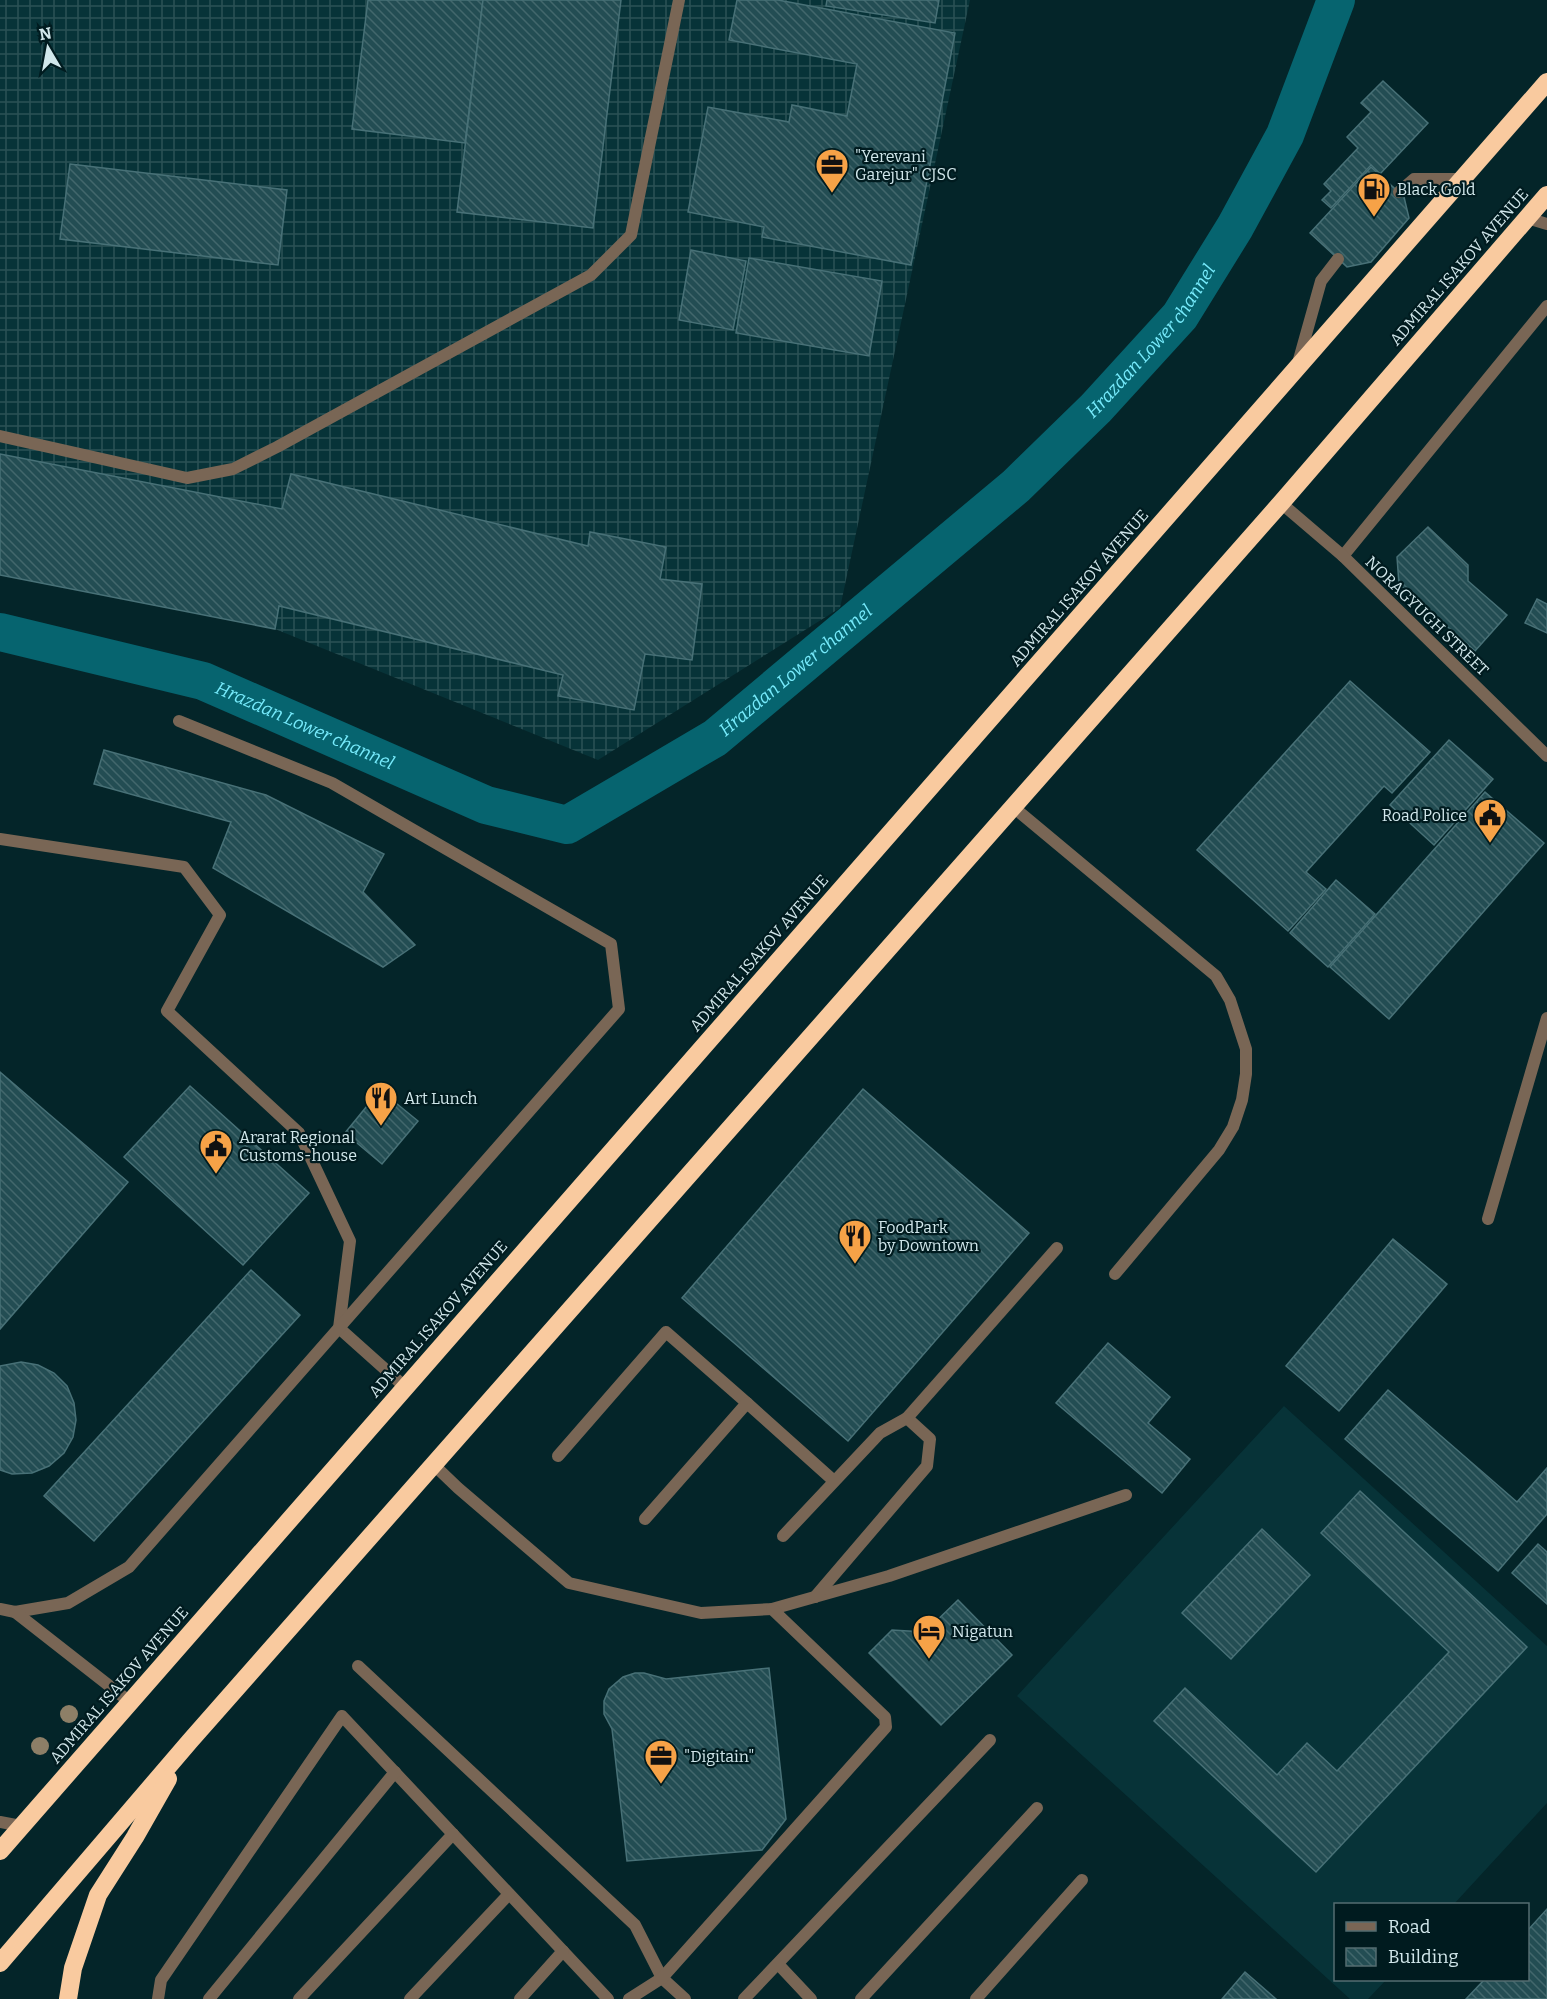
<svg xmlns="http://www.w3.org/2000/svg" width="1547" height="1999" viewBox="0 0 1547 1999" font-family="Bitter,serif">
<defs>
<pattern id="industrial-grid" width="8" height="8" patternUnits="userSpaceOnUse" patternTransform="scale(1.5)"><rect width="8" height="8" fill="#073338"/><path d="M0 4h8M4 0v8" fill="none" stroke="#2a5155"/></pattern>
<pattern id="building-back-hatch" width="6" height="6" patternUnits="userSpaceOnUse" patternTransform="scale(1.5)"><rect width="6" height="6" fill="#234d53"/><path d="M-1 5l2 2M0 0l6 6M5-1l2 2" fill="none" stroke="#42676c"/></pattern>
</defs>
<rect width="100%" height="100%" fill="#042529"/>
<polygon fill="#073338" points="1284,1406 1547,1646 1547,1803 1454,1904 1336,1904 1336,1980 1386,1980 1368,1999 1350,1999 1017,1696"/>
<polygon fill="url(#industrial-grid)" points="0,0 970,0 840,608 598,760 275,629 0,575"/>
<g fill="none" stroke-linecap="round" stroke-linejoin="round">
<path stroke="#06646f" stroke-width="38" id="s1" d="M0,632l203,49 283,124 81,20 148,-87 301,-252 80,-78 84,-92 55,-89 50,-92 51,-135"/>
</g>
<g fill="url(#building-back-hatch)" stroke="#487177" stroke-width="1.5">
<polygon points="368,0 483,0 465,143 352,129"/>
<polygon points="483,0 621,0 593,228 457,212"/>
<polygon points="737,0 778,0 955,33 911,265 762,237 764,227 688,212 708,107 789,122 792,105 847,116 857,64 729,40"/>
<polygon points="827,0 939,0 935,23 826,6"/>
<polygon points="1383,81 1428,123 1380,174 1371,165 1331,208 1322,200 1331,191 1324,184 1358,148 1347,137 1371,112 1361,103"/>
<polygon points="70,164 287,190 278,265 60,239"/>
<polygon points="1371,167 1404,197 1409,218 1371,262 1347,267 1310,233"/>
<polygon points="691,250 746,261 733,330 679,320"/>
<polygon points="749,258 882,281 869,356 736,333"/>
<polygon points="0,454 282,509 291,474 588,546 590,532 666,547 660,579 702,584 692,660 645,654 634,710 558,696 563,675 279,606 275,629 0,575"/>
<polygon points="1428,527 1468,565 1468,581 1507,615 1475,651 1399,584 1397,557"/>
<polygon points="1537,599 1547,604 1547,633 1525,623"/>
<polygon points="1350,681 1430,752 1392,793 1384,786 1306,872 1326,889 1288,931 1197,850"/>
<polygon points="1449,740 1493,779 1434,845 1390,805"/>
<polygon points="104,750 266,795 384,854 363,892 415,945 383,967 213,868 231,822 94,784"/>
<polygon points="1485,792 1544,843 1389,1019 1330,967"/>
<polygon points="1336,880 1375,914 1328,967 1290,933"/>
<polygon points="0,1072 128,1182 0,1329"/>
<polygon points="190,1086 309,1193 243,1265 124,1157"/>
<polygon points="863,1089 1029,1233 848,1441 682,1298"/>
<polygon points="380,1090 418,1121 382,1164 345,1133"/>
<polygon points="1393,1239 1447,1284 1339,1411 1286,1366"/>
<polygon points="251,1270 300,1315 94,1541 44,1496"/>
<polygon points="1108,1343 1170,1397 1148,1423 1190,1459 1162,1493 1056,1403"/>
<polygon points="21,1362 38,1365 54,1373 67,1386 74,1403 76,1420 73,1437 64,1453 49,1466 32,1473 12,1474 0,1470 0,1366"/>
<polygon points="1388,1390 1517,1502 1547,1468 1547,1514 1498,1571 1345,1439"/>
<polygon points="1360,1491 1527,1647 1316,1872 1154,1721 1185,1688 1277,1775 1307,1743 1337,1771 1449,1652 1321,1533"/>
<polygon points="1262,1529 1310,1575 1231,1659 1182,1613"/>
<polygon points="1538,1544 1547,1552 1547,1604 1512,1573"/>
<polygon points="958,1600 1012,1655 941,1725 869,1653 892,1630 925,1632"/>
<polygon points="769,1668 786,1819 762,1850 627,1861 612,1729 604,1714 604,1701 609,1689 623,1677 635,1673 644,1673 666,1679"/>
<polygon points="1547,1909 1547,1999 1466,1999 1484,1980 1528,1980 1528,1930"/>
<polygon points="1245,1972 1276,1999 1222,1999"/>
</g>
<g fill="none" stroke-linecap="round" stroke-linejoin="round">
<g stroke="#796655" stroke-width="12">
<polyline points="1399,192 1414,179 1462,179"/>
<polyline points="1527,218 1547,224"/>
<polyline points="1298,363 1321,281 1338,259"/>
<polyline points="0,436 187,478 233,469 277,447 591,275 631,235 679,0"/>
<polyline points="1343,556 1547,306"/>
<polyline points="1012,806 1216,976 1230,1000 1246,1049 1246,1074 1242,1100 1233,1127 1219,1150 1115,1274"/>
<polyline points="0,839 184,867 220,915 167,1011 299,1133 350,1241 339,1328 405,1387"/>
<polyline points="1488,1219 1547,1018"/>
<polyline points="907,1418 1057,1248"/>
<polyline points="558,1456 666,1332 747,1403"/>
<polyline points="434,1465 458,1488 569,1583 701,1613 772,1609 889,1576 1126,1495"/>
<polyline points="645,1519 747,1403 834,1481"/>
<polyline points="783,1536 880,1433 907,1418 930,1439 927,1466 815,1597"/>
<polyline points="0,1609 15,1612 68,1603 129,1567 619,1009 611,944 332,783 179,721"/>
<polyline points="15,1612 130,1702"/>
<polyline points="358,1666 635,1925 662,1978 685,1999"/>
<polyline points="0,1822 21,1826"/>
<polyline points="778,1964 811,1999"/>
<polyline points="158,1999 161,1980 342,1716 608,1999"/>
<polyline points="209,1999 395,1772"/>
<polyline points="299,1999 453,1834"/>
<polyline points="410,1999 509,1894"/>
<polyline points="520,1999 563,1951"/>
<polyline points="629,1999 662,1978 886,1727 885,1717 772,1609"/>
<polyline points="744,1999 990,1740"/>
<polyline points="861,1999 1037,1808"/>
<polyline points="976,1999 1082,1880"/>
</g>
<polyline stroke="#796655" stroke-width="12" points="1281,503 1343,556 1547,756"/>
<g stroke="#f9ca9f" stroke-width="18">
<polyline points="0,1851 1547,82"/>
<polyline points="0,1963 190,1741 1281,503 1547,195"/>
<polyline points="68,1999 73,1968 98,1895 135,1837 168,1779"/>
</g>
</g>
<g fill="#8d7f67">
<circle cx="69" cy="1714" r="9"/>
<circle cx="40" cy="1746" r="9"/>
</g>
<defs>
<g id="office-pin" transform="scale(1.725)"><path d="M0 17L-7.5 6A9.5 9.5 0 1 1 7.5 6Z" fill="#f6a247" stroke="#001b1f"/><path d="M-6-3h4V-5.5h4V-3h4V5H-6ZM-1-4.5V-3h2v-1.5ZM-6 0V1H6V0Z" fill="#111"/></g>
<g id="fuel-pin" transform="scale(1.725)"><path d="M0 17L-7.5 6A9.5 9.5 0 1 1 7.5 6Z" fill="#f6a247" stroke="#001b1f"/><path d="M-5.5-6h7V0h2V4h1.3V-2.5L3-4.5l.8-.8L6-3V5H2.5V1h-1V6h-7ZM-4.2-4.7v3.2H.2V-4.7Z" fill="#111"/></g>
<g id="civic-pin" transform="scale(1.725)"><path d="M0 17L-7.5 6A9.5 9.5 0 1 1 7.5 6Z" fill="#f6a247" stroke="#001b1f"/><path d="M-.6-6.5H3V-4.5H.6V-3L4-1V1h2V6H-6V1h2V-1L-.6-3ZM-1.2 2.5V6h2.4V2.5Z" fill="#111"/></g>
<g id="restaurant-pin" transform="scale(1.725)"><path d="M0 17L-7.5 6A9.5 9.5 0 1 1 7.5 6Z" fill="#f6a247" stroke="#001b1f"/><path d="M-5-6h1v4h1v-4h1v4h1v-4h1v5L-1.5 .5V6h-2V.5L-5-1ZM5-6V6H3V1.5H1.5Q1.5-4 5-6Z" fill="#111"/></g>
<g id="hotel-pin" transform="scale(1.725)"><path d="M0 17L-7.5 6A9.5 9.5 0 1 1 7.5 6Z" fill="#f6a247" stroke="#001b1f"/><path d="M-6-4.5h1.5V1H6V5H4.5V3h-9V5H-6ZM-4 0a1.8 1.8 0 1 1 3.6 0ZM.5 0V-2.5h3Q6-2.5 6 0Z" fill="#111"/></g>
</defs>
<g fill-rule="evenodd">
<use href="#office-pin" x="832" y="165"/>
<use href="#fuel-pin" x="1374" y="189"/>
<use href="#civic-pin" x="1490" y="815"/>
<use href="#restaurant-pin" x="381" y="1098"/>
<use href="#civic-pin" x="216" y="1146"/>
<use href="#restaurant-pin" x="855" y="1236"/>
<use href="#hotel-pin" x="929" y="1631"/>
<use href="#office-pin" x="661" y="1756"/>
</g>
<g text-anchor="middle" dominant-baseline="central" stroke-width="4.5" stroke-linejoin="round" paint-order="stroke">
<g font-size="16" fill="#d1e7eb" stroke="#001b1f" text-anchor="start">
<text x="855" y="156">"Yerevani<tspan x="855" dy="18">Garejur" CJSC</tspan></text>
<text x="1397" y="189">Black Gold</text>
<text x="1467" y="815" text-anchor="end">Road Police</text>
<text x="404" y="1098">Art Lunch</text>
<text x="239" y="1137">Ararat Regional<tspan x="239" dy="18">Customs-house</tspan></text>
<text x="878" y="1227">FoodPark<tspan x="878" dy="18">by Downtown</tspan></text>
<text x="952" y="1631">Nigatun</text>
<text x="684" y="1756">"Digitain"</text>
</g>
<g font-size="16" fill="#d1e7eb" stroke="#001b1f">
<text transform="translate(1459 267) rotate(-49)">ADMIRAL ISAKOV AVENUE</text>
<text transform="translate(1079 588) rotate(-49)">ADMIRAL ISAKOV AVENUE</text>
<text transform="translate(1427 616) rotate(44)">NORAGYUGH STREET</text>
<text transform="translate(759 953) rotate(-49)">ADMIRAL ISAKOV AVENUE</text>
<text transform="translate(438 1319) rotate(-49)">ADMIRAL ISAKOV AVENUE</text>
<text transform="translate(119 1685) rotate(-49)">ADMIRAL ISAKOV AVENUE</text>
</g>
<g font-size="18" font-style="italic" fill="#77ebfc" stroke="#001b1f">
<text stroke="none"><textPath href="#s1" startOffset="1364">Hrazdan Lower channel</textPath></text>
<text stroke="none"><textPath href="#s1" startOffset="878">Hrazdan Lower channel</textPath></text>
<text stroke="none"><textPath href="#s1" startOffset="320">Hrazdan Lower channel</textPath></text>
</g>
</g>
<rect x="1334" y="1903" width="195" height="78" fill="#001b1f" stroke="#546d71" stroke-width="1.5"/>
<rect x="1346" y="1922" width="30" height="9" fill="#796655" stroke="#546d71" stroke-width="1.5"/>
<text x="1388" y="1933" font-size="18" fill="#d1e7eb">Road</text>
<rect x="1346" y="1948" width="30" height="18" fill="url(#building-back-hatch)" stroke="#546d71" stroke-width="1.5"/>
<text x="1388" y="1963" font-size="18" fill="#d1e7eb">Building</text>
<g transform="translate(48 48) rotate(350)" stroke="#001b1f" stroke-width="4.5" paint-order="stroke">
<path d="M0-4.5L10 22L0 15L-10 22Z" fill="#d1e7eb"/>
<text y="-9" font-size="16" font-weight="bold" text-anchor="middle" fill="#d1e7eb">N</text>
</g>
</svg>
